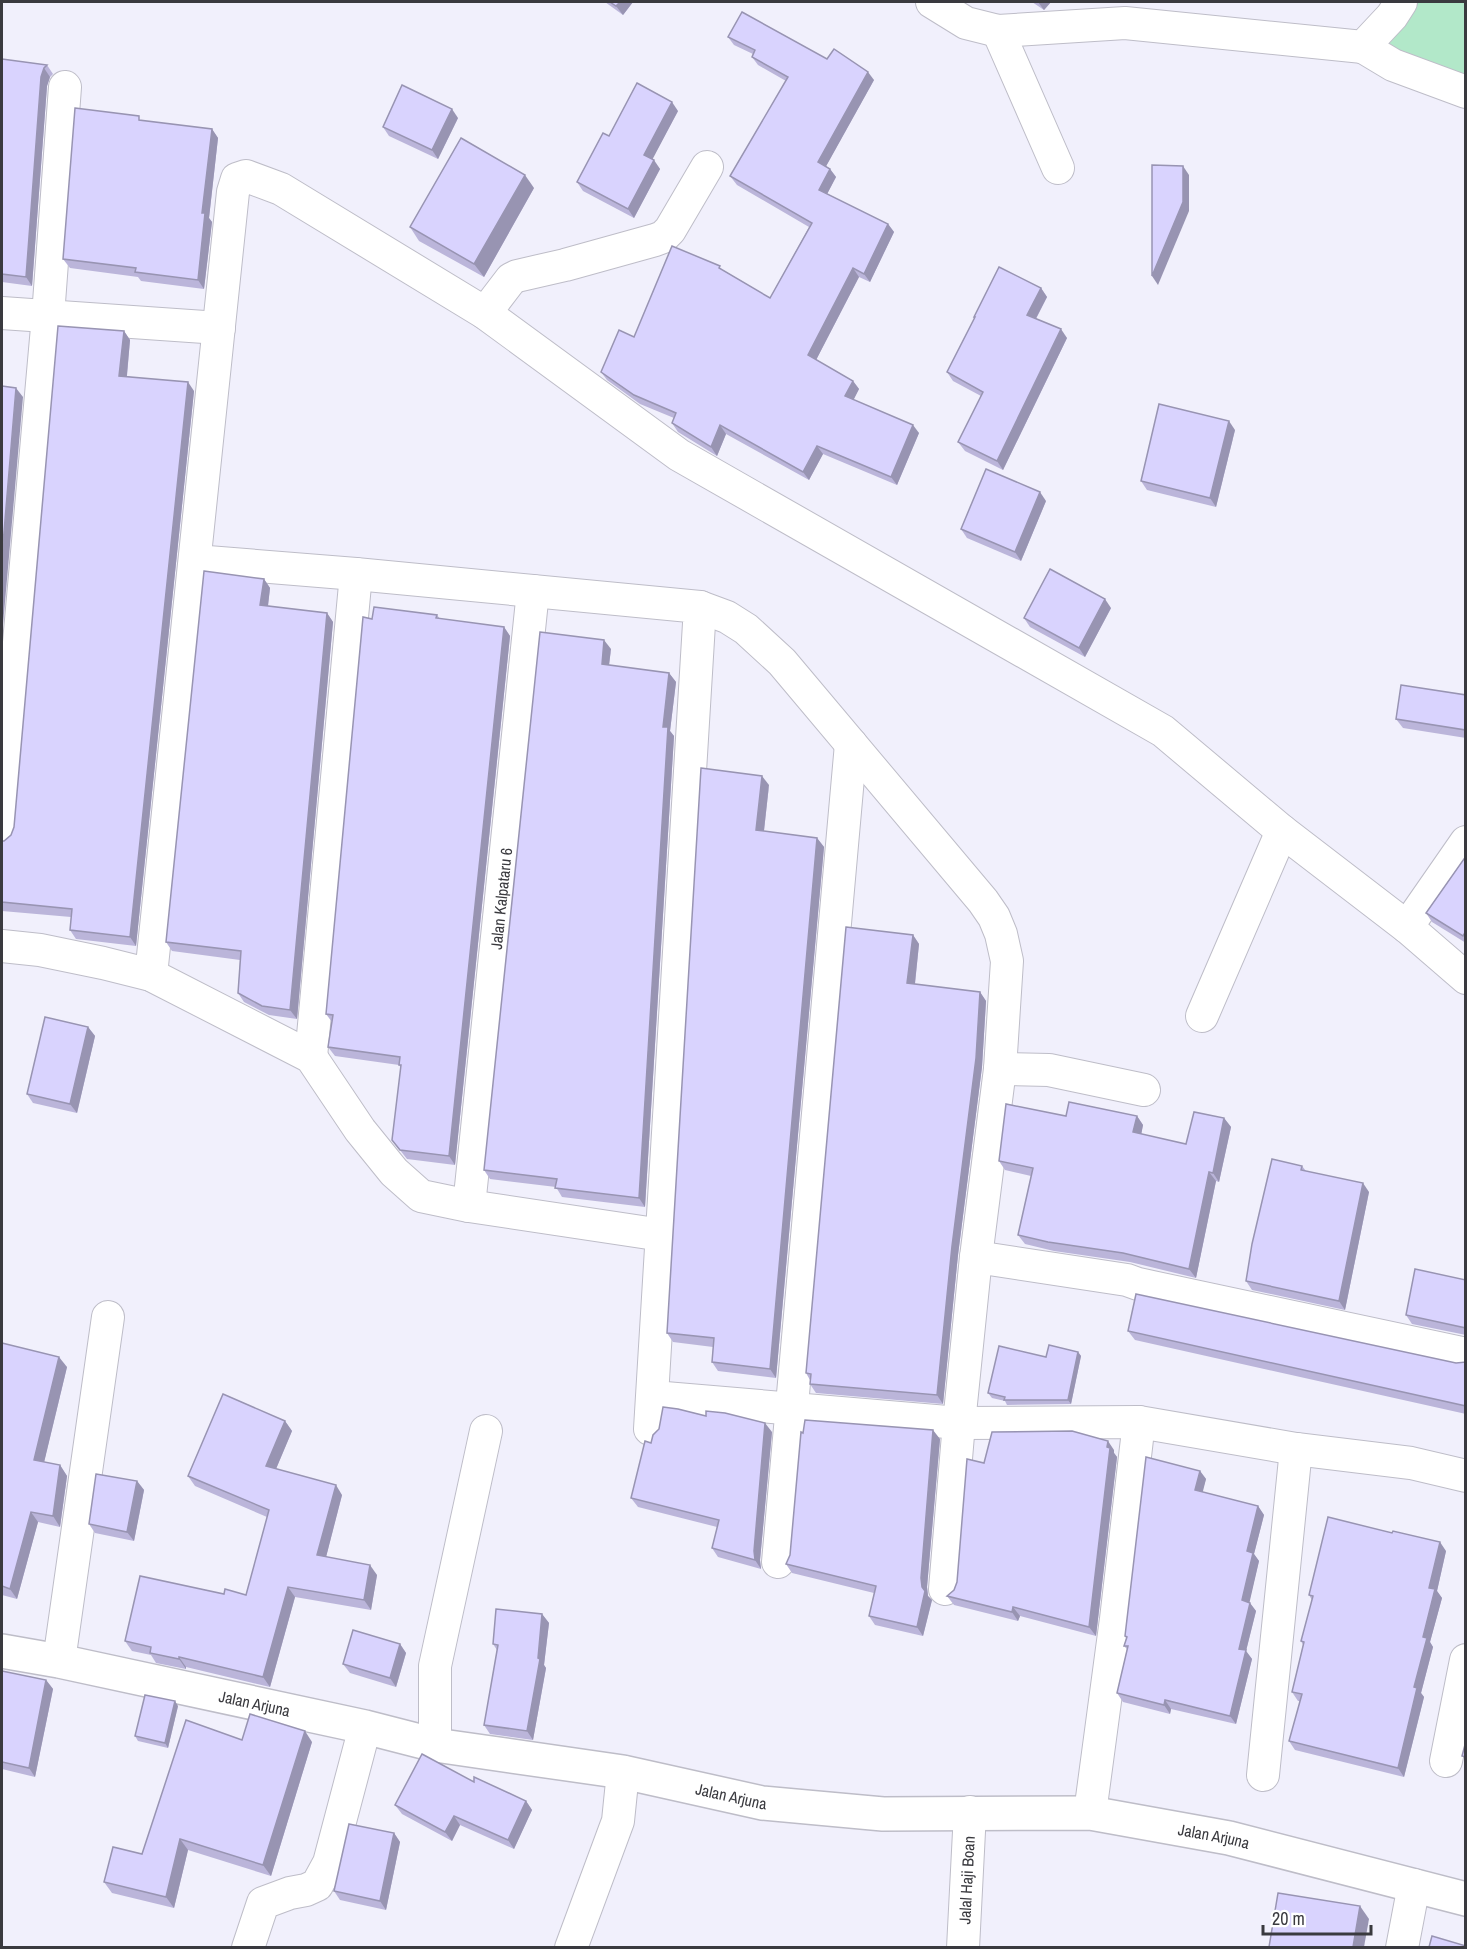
<svg xmlns="http://www.w3.org/2000/svg" width="1467" height="1949" viewBox="0 0 1467 1949" font-family="'Archivo Narrow',sans-serif">
<rect width="100%" height="100%" fill="#f1f0fc"/>
<polygon fill="#b2e8c9" points="1401,2 1465,2 1465,92 1363,47"/>
<g fill="none" stroke-linecap="round" stroke-linejoin="round">
<g stroke="#bebdc8" stroke-width="34">
<g id="street">
<polyline points="932,2 966,23 998,31 1125,23 1363,47 1392,16 1401,2"/>
<polyline points="998,31 1058,168"/>
<polyline points="1363,47 1393,65 1466,92"/>
<polyline points="2,313 219,328"/>
<polyline points="485,313 511,279 517,276 565,265 655,240 663,237 670,230 707,167"/>
<polyline points="195,561 356,574 700,607 650,1429"/>
<polyline points="700,607 727,617 746,629 782,662 983,901 994,917 1001,934 1007,961 1000,1069 976,1257 959,1423 945,1589"/>
<polyline points="2,834 48,316 65,87"/>
<polyline points="1407,927 1466,842"/>
<polyline points="2,946 40,950 103,963 151,975 311,1057 360,1130 394,1172 421,1196 469,1206 662,1235"/>
<polyline points="151,975 233,192 237,179 246,176 281,189 485,313 679,455 1163,731 1282,831 1407,927 1466,978"/>
<polyline points="1202,1016 1282,831"/>
<polyline points="311,1057 356,574"/>
<polyline points="1000,1069 1049,1070 1144,1090"/>
<path id="s1" d="M469,1206l64,-615"/>
<polyline points="976,1257 1127,1280 1138,1284 1466,1354"/>
<polyline points="653,1397 959,1423 1139,1422 1296,1449 1411,1463 1466,1476"/>
<polyline points="778,1562 851,744"/>
<polyline points="59,1661 108,1317"/>
<polyline points="435,1745 435,1666 486,1431"/>
<polyline points="1446,1761 1466,1660"/>
<polyline points="1263,1775 1296,1449"/>
<polyline points="1090,1813 1116,1619 1139,1422"/>
<polyline points="248,1948 263,1903 290,1893 306,1890 317,1885 329,1863 365,1727"/>
<polyline points="571,1948 618,1821 623,1772"/>
<path id="s2" d="M963,1948l7,-136"/>
<polyline points="1402,1948 1414,1885"/>
</g>
</g>
<g stroke="#bebdc8" stroke-width="36">
<g id="secondary">
<path id="s3" d="M2,1651l57,10 306,66 70,18 188,27 139,31 121,11 207,-1 139,25 237,61"/>
</g>
</g>
<use href="#street" stroke="#fff" stroke-width="32"/>
<use href="#secondary" stroke="#fff" stroke-width="33"/>
</g>
<g fill="#bbb5da">
<polygon points="605,2 633,2 623,15"/>
<polygon points="1032,2 1051,2 1044,10"/>
<polygon points="728,37 827,59 874,80 826,166 830,169 836,177 827,194 888,224 894,232 870,282 859,277 816,360 853,381 859,389 853,400 919,433 897,485 823,454 809,480 726,434 717,456 678,432 672,423 674,418 640,404 607,380 601,372 634,337 723,270 770,298 809,227 737,185 730,176 786,81 758,65 752,57 753,54 734,45"/>
<polygon points="2,59 47,65 53,74 50,77 47,86 32,286 2,282"/>
<polygon points="678,111 652,159 660,169 634,218 583,191 577,182 609,136"/>
<polygon points="458,118 438,159 389,136 383,127"/>
<polygon points="142,121 212,129 218,138 209,218 212,222 204,289 141,281 138,277 70,268 63,259"/>
<polygon points="534,188 484,277 419,241 410,227"/>
<polygon points="1041,288 1047,297 1036,319 1067,338 1003,470 965,451 958,442 981,396 953,381 947,372 975,318 974,317"/>
<polygon points="124,331 130,340 127,376 194,391 136,946 76,939 70,930 71,917 2,911 2,841 4,841 11,835 14,827"/>
<polygon points="1235,430 1216,507 1147,490 1141,481"/>
<polygon points="1046,501 1021,561 967,538 961,529"/>
<polygon points="264,579 270,588 268,606 327,613 333,622 297,1019 269,1015 244,1002 238,993 240,960 172,951 166,942"/>
<polygon points="1111,608 1085,657 1030,627 1024,618"/>
<polygon points="437,615 440,619 504,627 510,636 455,1165 407,1159 392,1140 401,1068 399,1065 335,1056 328,1047 332,1022 326,1014 372,619"/>
<polygon points="611,649 609,665 669,673 676,682 670,731 674,736 645,1207 562,1197 556,1187 490,1179 484,1170"/>
<polygon points="1466,695 1466,738 1403,728 1396,719"/>
<polygon points="769,785 764,831 817,838 824,847 776,1378 718,1371 712,1362 713,1347 673,1342 667,1333"/>
<polygon points="1466,856 1466,943 1432,922 1426,913"/>
<polygon points="913,935 919,944 915,984 980,992 986,1001 982,1067 958,1255 943,1404 816,1393 810,1384 810,1380 806,1373"/>
<polygon points="88,1027 95,1036 77,1113 33,1103 27,1094"/>
<polygon points="1066,1116 1137,1116 1143,1125 1141,1134 1186,1144 1224,1118 1231,1127 1219,1182 1216,1181 1196,1278 1130,1262 1054,1251 1025,1244 1018,1235 1031,1176 1005,1170 999,1161"/>
<polygon points="1302,1166 1306,1171 1369,1192 1345,1310 1252,1290 1246,1281"/>
<polygon points="1466,1280 1466,1335 1412,1324 1406,1315"/>
<polygon points="1128,1331 1456,1363 1466,1362 1466,1414 1135,1340"/>
<polygon points="2,1343 67,1367 44,1462 60,1465 67,1476 60,1527 38,1522 17,1599 2,1595"/>
<polygon points="1078,1352 1081,1356 1071,1404 1007,1405 1005,1401 992,1398 988,1393 1046,1357"/>
<polygon points="285,1421 292,1431 276,1469 342,1495 326,1557 377,1575 371,1610 295,1597 270,1687 186,1667 186,1669 156,1663 151,1655 132,1651 125,1641 224,1594 246,1595 267,1517 195,1486 188,1476"/>
<polygon points="772,1432 760,1560 761,1569 718,1557 712,1548 717,1527 638,1507 631,1498 651,1443"/>
<polygon points="940,1439 927,1587 928,1596 932,1600 923,1636 875,1625 869,1616 874,1593 792,1573 786,1564"/>
<polygon points="1114,1450 1114,1453 1117,1457 1096,1636 1020,1616 1018,1621 954,1605 947,1596 954,1590 957,1582 984,1463"/>
<polygon points="1200,1471 1206,1479 1202,1492 1258,1506 1264,1515 1254,1554 1259,1561 1249,1602 1256,1611 1246,1651 1252,1659 1236,1724 1171,1709 1170,1714 1123,1702 1117,1693 1127,1649 1124,1646 1126,1638 1125,1636"/>
<polygon points="137,1481 144,1490 134,1541 95,1533 89,1524"/>
<polygon points="1446,1551 1437,1591 1442,1598 1430,1642 1433,1647 1421,1693 1424,1697 1404,1777 1295,1750 1289,1741 1300,1701 1298,1701 1292,1692 1303,1645 1301,1641 1312,1600 1309,1595"/>
<polygon points="542,1614 549,1623 544,1665 546,1668 533,1740 490,1734 484,1725 497,1650 493,1644"/>
<polygon points="400,1644 406,1653 396,1687 350,1673 343,1664"/>
<polygon points="2,1671 46,1680 53,1689 35,1777 2,1769"/>
<polygon points="178,1706 168,1748 138,1741 135,1736"/>
<polygon points="242,1740 312,1742 271,1876 188,1850 174,1908 112,1893 104,1882 142,1854"/>
<polygon points="474,1782 526,1801 532,1810 514,1849 460,1825 452,1841 402,1814 395,1805"/>
<polygon points="394,1833 400,1842 386,1910 340,1900 334,1891"/>
</g>
<g fill="#9894b2">
<polygon points="620,2 633,2 623,15 616,6"/>
<polygon points="1038,2 1051,2 1044,10"/>
<polygon points="44,68 50,77 47,86 32,286 26,277 41,77"/>
<polygon points="868,72 874,80 824,170 818,162"/>
<polygon points="672,102 678,111 650,164 644,155"/>
<polygon points="452,109 458,118 438,159 432,150"/>
<polygon points="212,129 218,138 209,218 212,222 204,289 198,280 202,213"/>
<polygon points="654,160 660,169 634,218 628,209"/>
<polygon points="1183,166 1189,175 1189,211 1158,285 1152,276"/>
<polygon points="830,169 836,177 825,198 819,190"/>
<polygon points="525,175 534,188 484,277 474,264"/>
<polygon points="888,224 894,232 870,282 864,274"/>
<polygon points="853,268 859,277 814,364 808,355"/>
<polygon points="1041,288 1047,297 1033,324 1027,315"/>
<polygon points="1061,329 1067,338 1003,470 997,461"/>
<polygon points="124,331 130,340 126,385 119,376"/>
<polygon points="853,381 859,389 851,405 845,396"/>
<polygon points="188,382 194,391 136,946 130,937"/>
<polygon points="16,388 23,397 2,636 2,556"/>
<polygon points="1229,421 1235,430 1216,507 1210,498"/>
<polygon points="720,425 726,434 717,456 711,447"/>
<polygon points="913,425 919,433 897,485 891,477"/>
<polygon points="817,446 823,454 809,480 803,472"/>
<polygon points="1040,492 1046,501 1021,561 1015,552"/>
<polygon points="264,579 270,588 267,614 260,605"/>
<polygon points="1105,599 1111,608 1085,657 1079,648"/>
<polygon points="327,613 333,622 297,1019 290,1010"/>
<polygon points="504,627 510,636 455,1165 449,1156"/>
<polygon points="604,640 611,649 608,673 602,664"/>
<polygon points="669,673 676,682 670,731 674,736 645,1207 639,1198 663,727"/>
<polygon points="762,776 769,785 763,839 756,830"/>
<polygon points="817,838 824,847 776,1378 770,1369"/>
<polygon points="913,935 919,944 914,992 907,983"/>
<polygon points="980,992 986,1001 982,1067 958,1255 943,1404 937,1395 952,1246"/>
<polygon points="88,1027 95,1036 77,1113 70,1104"/>
<polygon points="1137,1116 1143,1125 1140,1141 1133,1132"/>
<polygon points="1224,1118 1231,1127 1219,1182 1213,1173"/>
<polygon points="1209,1172 1216,1181 1196,1278 1189,1269"/>
<polygon points="1363,1183 1369,1192 1345,1310 1339,1301"/>
<polygon points="1078,1352 1081,1356 1071,1404 1068,1400"/>
<polygon points="59,1357 67,1367 42,1471 34,1460"/>
<polygon points="285,1421 292,1431 273,1476 266,1466"/>
<polygon points="765,1423 772,1432 760,1560 761,1569 755,1560 754,1551"/>
<polygon points="933,1430 940,1439 927,1587 928,1596 932,1600 923,1636 917,1627 922,1587 921,1578"/>
<polygon points="1108,1441 1114,1450 1114,1453 1117,1457 1096,1636 1089,1627 1107,1447"/>
<polygon points="60,1465 67,1476 60,1527 53,1516"/>
<polygon points="1200,1471 1206,1479 1201,1499 1195,1490"/>
<polygon points="137,1481 144,1490 134,1541 127,1532"/>
<polygon points="336,1485 342,1495 324,1565 317,1555"/>
<polygon points="1258,1506 1264,1515 1254,1554 1259,1561 1248,1609 1242,1600 1247,1551"/>
<polygon points="31,1512 38,1522 17,1599 10,1589"/>
<polygon points="1440,1542 1446,1551 1437,1591 1442,1598 1430,1642 1433,1647 1421,1693 1424,1697 1404,1777 1398,1768 1423,1637 1429,1588"/>
<polygon points="370,1565 377,1575 371,1610 364,1600"/>
<polygon points="288,1587 295,1597 270,1687 263,1677"/>
<polygon points="1250,1603 1256,1611 1246,1651 1252,1659 1236,1724 1230,1716 1239,1649"/>
<polygon points="1013,1607 1020,1616 1018,1621 1012,1612"/>
<polygon points="542,1614 549,1623 544,1665 546,1668 533,1740 527,1731 538,1658"/>
<polygon points="400,1644 406,1653 396,1687 390,1678"/>
<polygon points="179,1657 186,1667 186,1669 179,1659"/>
<polygon points="46,1680 53,1689 35,1777 29,1768"/>
<polygon points="1165,1700 1171,1709 1170,1714 1164,1705"/>
<polygon points="175,1701 178,1706 168,1748 165,1743"/>
<polygon points="305,1731 312,1742 271,1876 263,1865"/>
<polygon points="526,1801 532,1810 514,1849 508,1840"/>
<polygon points="454,1816 460,1825 452,1841 445,1832"/>
<polygon points="394,1833 400,1842 386,1910 380,1901"/>
<polygon points="180,1839 188,1850 174,1908 166,1897"/>
<polygon points="1360,1906 1369,1919 1364,1947 1353,1947"/>
</g>
<g fill="#d9d3fe" stroke="#9894b2" stroke-width="1.5">
<polygon points="610,2 620,2 616,6"/>
<polygon points="742,12 827,59 834,49 868,72 818,162 830,169 819,190 888,224 864,274 853,268 808,355 853,381 845,396 913,425 891,477 817,446 803,472 720,425 711,447 672,423 676,413 634,395 601,372 619,330 634,337 672,246 720,266 719,268 770,298 812,223 730,176 788,77 752,57 755,50 728,37"/>
<polygon points="2,59 47,65 44,68 41,77 26,277 2,274"/>
<polygon points="637,83 672,102 644,155 654,160 628,209 577,182 603,133 609,136"/>
<polygon points="402,85 452,109 432,150 383,127"/>
<polygon points="75,108 139,116 139,120 212,129 202,213 205,213 198,280 135,272 136,268 63,259"/>
<polygon points="461,138 525,175 474,264 410,227"/>
<polygon points="1152,165 1183,166 1183,202 1152,276"/>
<polygon points="999,267 1041,288 1027,315 1061,329 997,461 958,442 983,392 947,372 975,317 974,317"/>
<polygon points="58,326 124,331 119,376 188,382 130,937 70,930 72,909 2,902 2,841 4,841 11,835 14,827"/>
<polygon points="2,386 16,388 2,556"/>
<polygon points="1159,404 1229,421 1210,498 1141,481"/>
<polygon points="986,469 1040,492 1015,552 961,529"/>
<polygon points="1050,569 1105,599 1079,648 1024,618"/>
<polygon points="204,571 264,579 260,605 327,613 290,1010 262,1006 238,993 241,951 166,942"/>
<polygon points="374,607 437,615 436,618 504,627 449,1156 400,1150 392,1140 401,1065 399,1065 400,1057 328,1047 333,1015 326,1014 363,617 372,619"/>
<polygon points="540,632 604,640 602,664 669,673 663,727 668,727 639,1198 555,1188 557,1179 484,1170"/>
<polygon points="1401,685 1466,695 1466,730 1396,719"/>
<polygon points="701,768 762,776 756,830 817,838 770,1369 712,1362 714,1338 667,1333"/>
<polygon points="1466,856 1466,931 1463,936 1426,913"/>
<polygon points="846,927 913,935 907,983 980,992 976,1058 952,1246 937,1395 810,1384 811,1374 806,1373"/>
<polygon points="45,1017 88,1027 70,1104 27,1094"/>
<polygon points="1069,1102 1137,1116 1133,1132 1186,1144 1194,1112 1224,1118 1213,1173 1209,1172 1189,1269 1123,1253 1048,1242 1018,1235 1033,1168 999,1161 1006,1104 1066,1116"/>
<polygon points="1272,1159 1302,1166 1301,1170 1363,1183 1339,1301 1246,1281 1252,1244"/>
<polygon points="1415,1269 1466,1280 1466,1328 1406,1315"/>
<polygon points="1136,1294 1456,1363 1466,1362 1466,1406 1128,1331"/>
<polygon points="2,1343 59,1357 34,1460 60,1465 53,1516 31,1512 10,1589 2,1586"/>
<polygon points="1049,1345 1078,1352 1068,1400 1004,1400 1005,1397 988,1393 999,1346 1046,1357"/>
<polygon points="223,1394 285,1421 266,1466 336,1485 317,1555 370,1565 364,1600 288,1587 263,1677 179,1657 179,1659 150,1653 151,1647 125,1641 140,1576 224,1594 225,1589 246,1595 269,1510 188,1476"/>
<polygon points="663,1407 678,1409 706,1416 706,1411 725,1413 765,1423 754,1551 755,1560 712,1548 719,1520 631,1498 645,1441 651,1443 653,1435 659,1429"/>
<polygon points="805,1420 933,1430 921,1578 922,1587 925,1591 917,1627 869,1616 876,1586 786,1564 790,1555 801,1432 803,1433"/>
<polygon points="1072,1431 1108,1441 1107,1447 1110,1448 1089,1627 1013,1607 1012,1612 947,1596 954,1590 957,1582 967,1459 984,1463 992,1432"/>
<polygon points="1146,1457 1200,1471 1195,1490 1258,1506 1247,1551 1253,1553 1242,1600 1250,1603 1239,1649 1246,1650 1230,1716 1165,1700 1164,1705 1117,1693 1128,1646 1124,1646 1127,1637 1125,1636"/>
<polygon points="96,1474 137,1481 127,1532 89,1524"/>
<polygon points="1328,1517 1392,1533 1393,1531 1440,1542 1429,1588 1435,1589 1423,1637 1427,1638 1414,1687 1417,1688 1398,1768 1289,1741 1302,1694 1292,1692 1304,1642 1301,1641 1313,1596 1309,1595"/>
<polygon points="496,1609 542,1614 538,1658 540,1659 527,1731 484,1725 498,1645 493,1644"/>
<polygon points="353,1630 400,1644 390,1678 343,1664"/>
<polygon points="2,1671 46,1680 29,1768 2,1762"/>
<polygon points="145,1695 175,1701 165,1743 135,1736"/>
<polygon points="250,1714 305,1731 263,1865 180,1839 166,1897 104,1882 113,1847 142,1854 186,1720 242,1740"/>
<polygon points="1466,1741 1466,1757 1462,1756"/>
<polygon points="422,1754 474,1782 474,1777 526,1801 508,1840 454,1816 445,1832 395,1805"/>
<polygon points="349,1824 394,1833 380,1901 334,1891"/>
<polygon points="1278,1893 1360,1906 1353,1947 1269,1947"/>
<polygon points="1432,1936 1466,1946 1466,1947 1429,1947"/>
</g>
<g text-anchor="middle" dominant-baseline="central" stroke-width="4.5" stroke-linejoin="round" paint-order="stroke">
<g font-size="16" fill="#3a3a3f" stroke="#fff">
<text stroke="none"><textPath href="#s1" startOffset="309">Jalan Kalpataru 6</textPath></text>
<text stroke="none"><textPath href="#s3" startOffset="258">Jalan Arjuna</textPath></text>
<text stroke="none"><textPath href="#s3" startOffset="744">Jalan Arjuna</textPath></text>
<text stroke="none"><textPath href="#s3" startOffset="1230">Jalan Arjuna</textPath></text>
<text stroke="none"><textPath href="#s2" startOffset="68">Jalal Haji Boan</textPath></text>
</g>
</g>
<rect width="1467" height="1949" fill="none" stroke="#3a3a3f" stroke-width="6"/>
<path d="M1263 1925v9h108v-9" fill="none" stroke="#3a3a3f" stroke-width="3"/>
<text x="1272" y="1925" font-size="18" fill="#3a3a3f" stroke="#ffffff" stroke-width="4.5" paint-order="stroke">20 m</text>
</svg>
